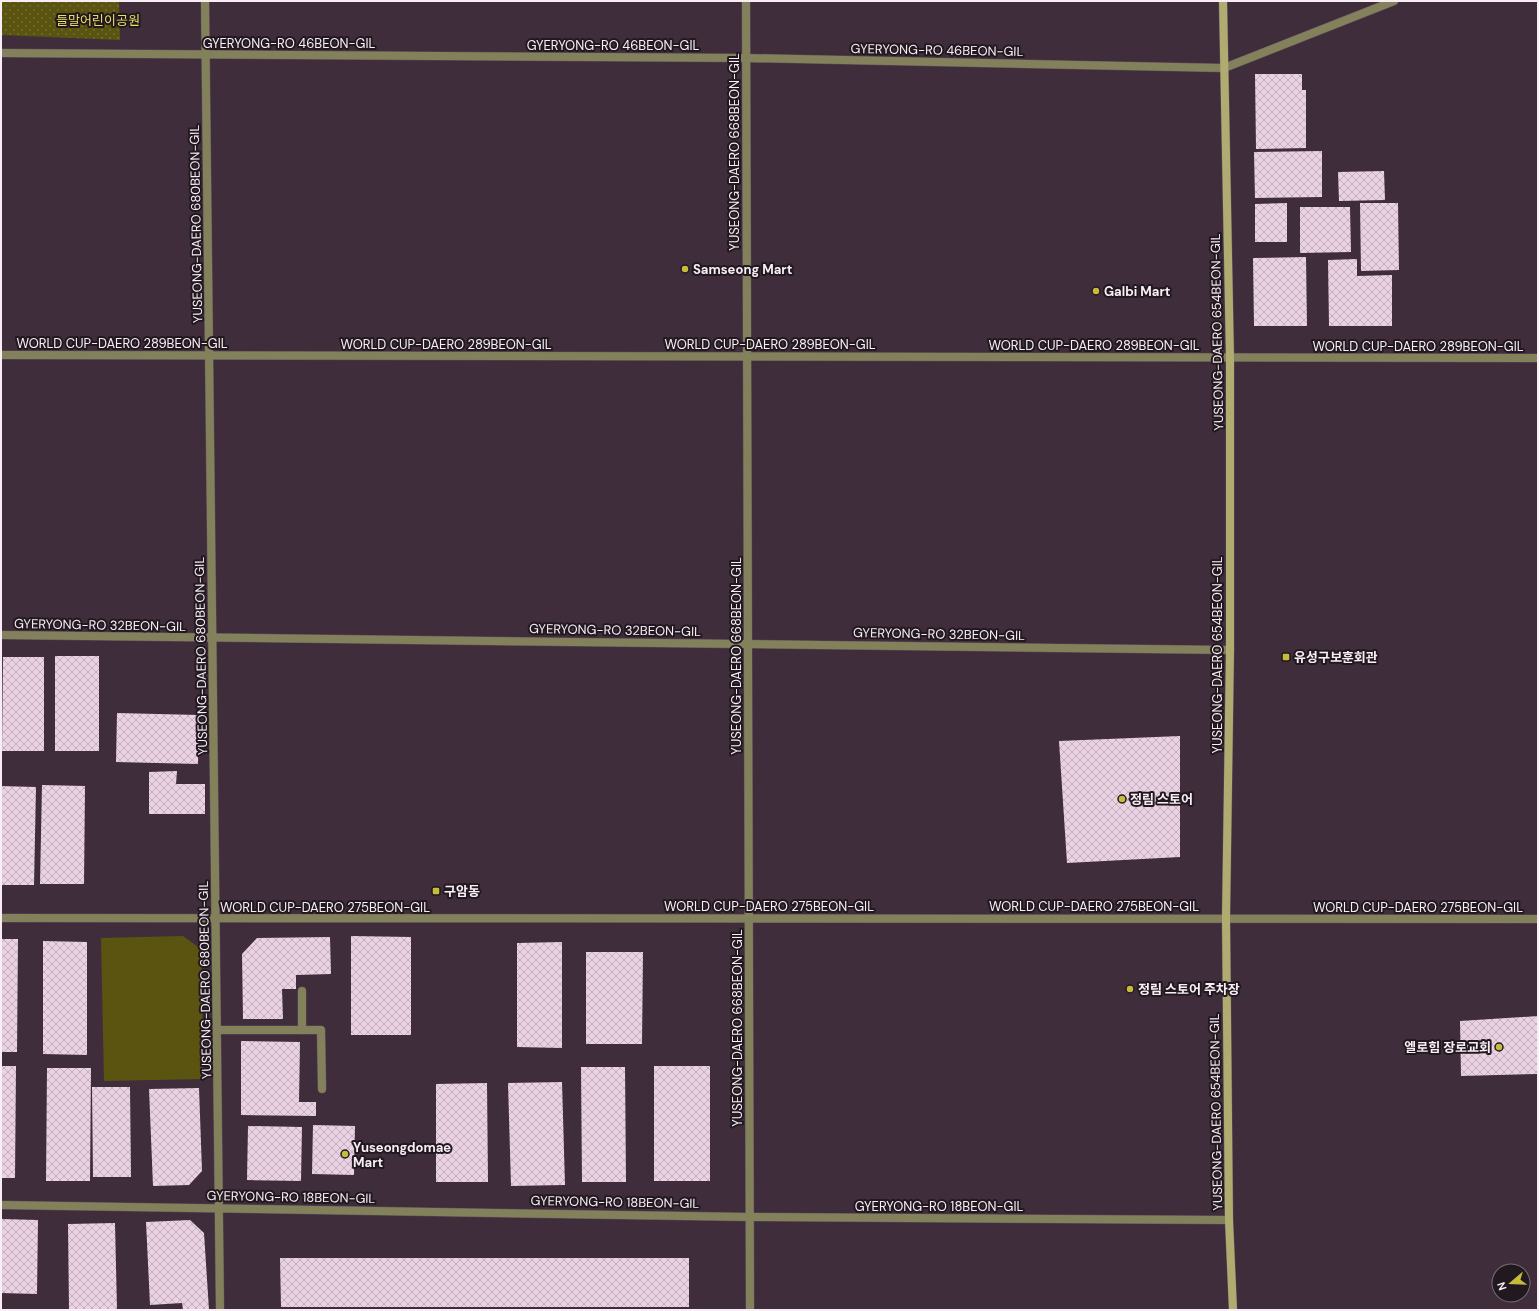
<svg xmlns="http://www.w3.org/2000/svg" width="1539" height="1311" viewBox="0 0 1539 1311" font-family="'DM Sans','Noto Sans KR',sans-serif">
<defs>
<pattern id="park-dots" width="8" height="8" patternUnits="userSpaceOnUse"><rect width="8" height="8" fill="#5a5410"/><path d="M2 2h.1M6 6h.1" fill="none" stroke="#726d33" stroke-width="1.8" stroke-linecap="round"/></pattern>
<pattern id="building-cross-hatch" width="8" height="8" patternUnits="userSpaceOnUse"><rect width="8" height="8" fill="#ead2e3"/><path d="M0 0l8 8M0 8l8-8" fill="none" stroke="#c2afbd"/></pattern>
</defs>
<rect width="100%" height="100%" fill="#3f2d3b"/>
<polygon fill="#5a5410" points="183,936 201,949 204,1079 104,1081 101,938"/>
<polygon fill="url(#park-dots)" points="1,1 119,1 120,40 1,35"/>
<g fill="url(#building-cross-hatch)">
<polygon points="1255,74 1302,74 1302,90 1306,90 1306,148 1256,149"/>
<polygon points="1322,151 1322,197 1255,198 1254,152"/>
<polygon points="1384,171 1385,200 1339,201 1338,172"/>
<polygon points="1287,203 1287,242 1255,242 1255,204"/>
<polygon points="1360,203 1398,203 1399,270 1361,271"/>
<polygon points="1300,207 1350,207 1351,252 1300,253"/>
<polygon points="1306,257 1307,326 1254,326 1253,258"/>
<polygon points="1357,259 1357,276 1392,275 1392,326 1329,326 1328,260"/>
<rect x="55" y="656" width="44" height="95"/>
<polygon points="3,657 44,657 44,751 2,751"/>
<polygon points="117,713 199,715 198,764 116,762"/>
<polygon points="1180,736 1180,857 1067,863 1059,741"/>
<polygon points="177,771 176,784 205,784 205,814 149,814 149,772"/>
<polygon points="42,785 85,786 84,884 40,884"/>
<polygon points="1,786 36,787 34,885 1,885"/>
<polygon points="351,936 411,937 411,1035 351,1035"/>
<polygon points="330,937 331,974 296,975 296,989 282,989 283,1019 243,1019 242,954 257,938"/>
<polygon points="1,939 18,939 17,1052 1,1052"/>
<polygon points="43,941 87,942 87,1055 43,1054"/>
<polygon points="562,942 562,1048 517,1047 517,943"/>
<polygon points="586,952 643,952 642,1044 586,1044"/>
<polygon points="1538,1016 1538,1074 1461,1076 1460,1021"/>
<polygon points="241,1041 300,1042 299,1102 316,1102 316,1116 241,1115"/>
<polygon points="1,1066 16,1066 15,1178 1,1178"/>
<rect x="654" y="1066" width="56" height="115"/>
<polygon points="581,1067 625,1067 626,1182 582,1182"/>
<polygon points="47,1068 91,1068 90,1181 46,1181"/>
<polygon points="562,1082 565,1185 511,1186 508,1083"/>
<polygon points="487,1083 488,1182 436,1182 436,1084"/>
<polygon points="92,1087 130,1087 131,1177 93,1177"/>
<polygon points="199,1088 202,1171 189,1185 153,1186 149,1089"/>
<polygon points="313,1125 355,1126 354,1175 312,1174"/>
<polygon points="248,1126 302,1127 301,1181 247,1180"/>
<polygon points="1,1219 38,1220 37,1294 1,1293"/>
<polygon points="190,1220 204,1233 209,1310 183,1310 182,1303 150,1305 146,1222"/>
<polygon points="115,1223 117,1309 69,1309 68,1224"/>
<polygon points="280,1258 689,1258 689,1307 281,1307"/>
</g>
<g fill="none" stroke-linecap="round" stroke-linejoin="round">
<g stroke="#5d4c59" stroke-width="9">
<g id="lane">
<polyline points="302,991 302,1030"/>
<polyline points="217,1030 321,1030 322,1089"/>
</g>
</g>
<g stroke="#5d4c59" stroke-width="9">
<g id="street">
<polyline points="205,1 220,1310"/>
<polyline points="746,1 750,1310"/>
<polyline points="1,53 746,58 1224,68 1394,1"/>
<polyline points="1,355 1538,358"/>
<polyline points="1,635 1230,650"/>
<polyline points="1,918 1538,919"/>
<polyline points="1,1205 749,1217 1229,1220"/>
</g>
</g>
<g stroke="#5d4c59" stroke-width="9">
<polyline id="secondary" points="1223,1 1230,358 1230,650 1226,918 1229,1220 1233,1310"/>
</g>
<use href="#lane" stroke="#83805c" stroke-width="8"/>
<use href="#street" stroke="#83805c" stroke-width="8"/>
<use href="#secondary" stroke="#b0ab71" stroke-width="8"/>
</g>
<g fill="#c7bb3c" stroke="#21191f" stroke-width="1.5">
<circle cx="685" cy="269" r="4"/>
<circle cx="1096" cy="291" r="4"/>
<rect x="1282" y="653" width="8" height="8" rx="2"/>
<circle cx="1122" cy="799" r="4"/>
<rect x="432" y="887" width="8" height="8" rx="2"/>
<circle cx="1130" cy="989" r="4"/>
<circle cx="1499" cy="1047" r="4"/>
<circle cx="345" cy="1154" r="4"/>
</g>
<g text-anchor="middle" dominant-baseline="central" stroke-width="4" stroke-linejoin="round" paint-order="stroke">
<g font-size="13" fill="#e9de62" stroke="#21191f">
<text x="98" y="20">들말어린이공원</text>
</g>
<g font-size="13" fill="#f9edf6" stroke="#21191f">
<text x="289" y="43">GYERYONG-RO 46BEON-GIL</text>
<text x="613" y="45">GYERYONG-RO 46BEON-GIL</text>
<text transform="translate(937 50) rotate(1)">GYERYONG-RO 46BEON-GIL</text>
<text transform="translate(734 152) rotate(-90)">YUSEONG-DAERO 668BEON-GIL</text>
<text transform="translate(196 224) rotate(-91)">YUSEONG-DAERO 680BEON-GIL</text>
<text transform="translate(1217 332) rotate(-91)">YUSEONG-DAERO 654BEON-GIL</text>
<text x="122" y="343">WORLD CUP-DAERO 289BEON-GIL</text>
<text x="446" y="344">WORLD CUP-DAERO 289BEON-GIL</text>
<text x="770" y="344">WORLD CUP-DAERO 289BEON-GIL</text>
<text x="1094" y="345">WORLD CUP-DAERO 289BEON-GIL</text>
<text x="1418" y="346">WORLD CUP-DAERO 289BEON-GIL</text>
<text transform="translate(100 625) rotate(1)">GYERYONG-RO 32BEON-GIL</text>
<text transform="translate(615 630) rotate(1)">GYERYONG-RO 32BEON-GIL</text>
<text transform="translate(939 634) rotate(1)">GYERYONG-RO 32BEON-GIL</text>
<text transform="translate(1217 655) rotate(-90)">YUSEONG-DAERO 654BEON-GIL</text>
<text transform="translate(201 656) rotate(-91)">YUSEONG-DAERO 680BEON-GIL</text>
<text transform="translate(736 656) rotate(-90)">YUSEONG-DAERO 668BEON-GIL</text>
<text x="769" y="906">WORLD CUP-DAERO 275BEON-GIL</text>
<text x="1094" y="906">WORLD CUP-DAERO 275BEON-GIL</text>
<text x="325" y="907">WORLD CUP-DAERO 275BEON-GIL</text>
<text x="1418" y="907">WORLD CUP-DAERO 275BEON-GIL</text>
<text transform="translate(205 980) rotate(-91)">YUSEONG-DAERO 680BEON-GIL</text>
<text transform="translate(737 1028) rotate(-90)">YUSEONG-DAERO 668BEON-GIL</text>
<text transform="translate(1216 1112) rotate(-91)">YUSEONG-DAERO 654BEON-GIL</text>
<text transform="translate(291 1197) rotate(1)">GYERYONG-RO 18BEON-GIL</text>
<text transform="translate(615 1202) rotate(1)">GYERYONG-RO 18BEON-GIL</text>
<text x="939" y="1206">GYERYONG-RO 18BEON-GIL</text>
</g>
<g font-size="13" font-weight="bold" fill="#f9edf6" stroke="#21191f" text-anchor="start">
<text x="693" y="269">Samseong Mart</text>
<text x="1104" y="291">Galbi Mart</text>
<text x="1294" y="657">유성구보훈회관</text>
<text x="1130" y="799">정림 스토어</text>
<text x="444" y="891">구암동</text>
<text x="1138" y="989">정림 스토어 주차장</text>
<text x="1491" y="1047" text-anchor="end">엘로힘 장로교회</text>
<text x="353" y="1147">Yuseongdomae<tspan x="353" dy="15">Mart</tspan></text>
</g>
</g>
<rect width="1539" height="1311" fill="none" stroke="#f9edf6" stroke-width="4"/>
<g transform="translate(1511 1283) rotate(251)"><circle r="19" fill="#21191f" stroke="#776e75"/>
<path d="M0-3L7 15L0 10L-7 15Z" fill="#c7bb3c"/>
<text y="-6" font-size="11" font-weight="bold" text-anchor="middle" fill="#f9edf6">N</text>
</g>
</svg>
